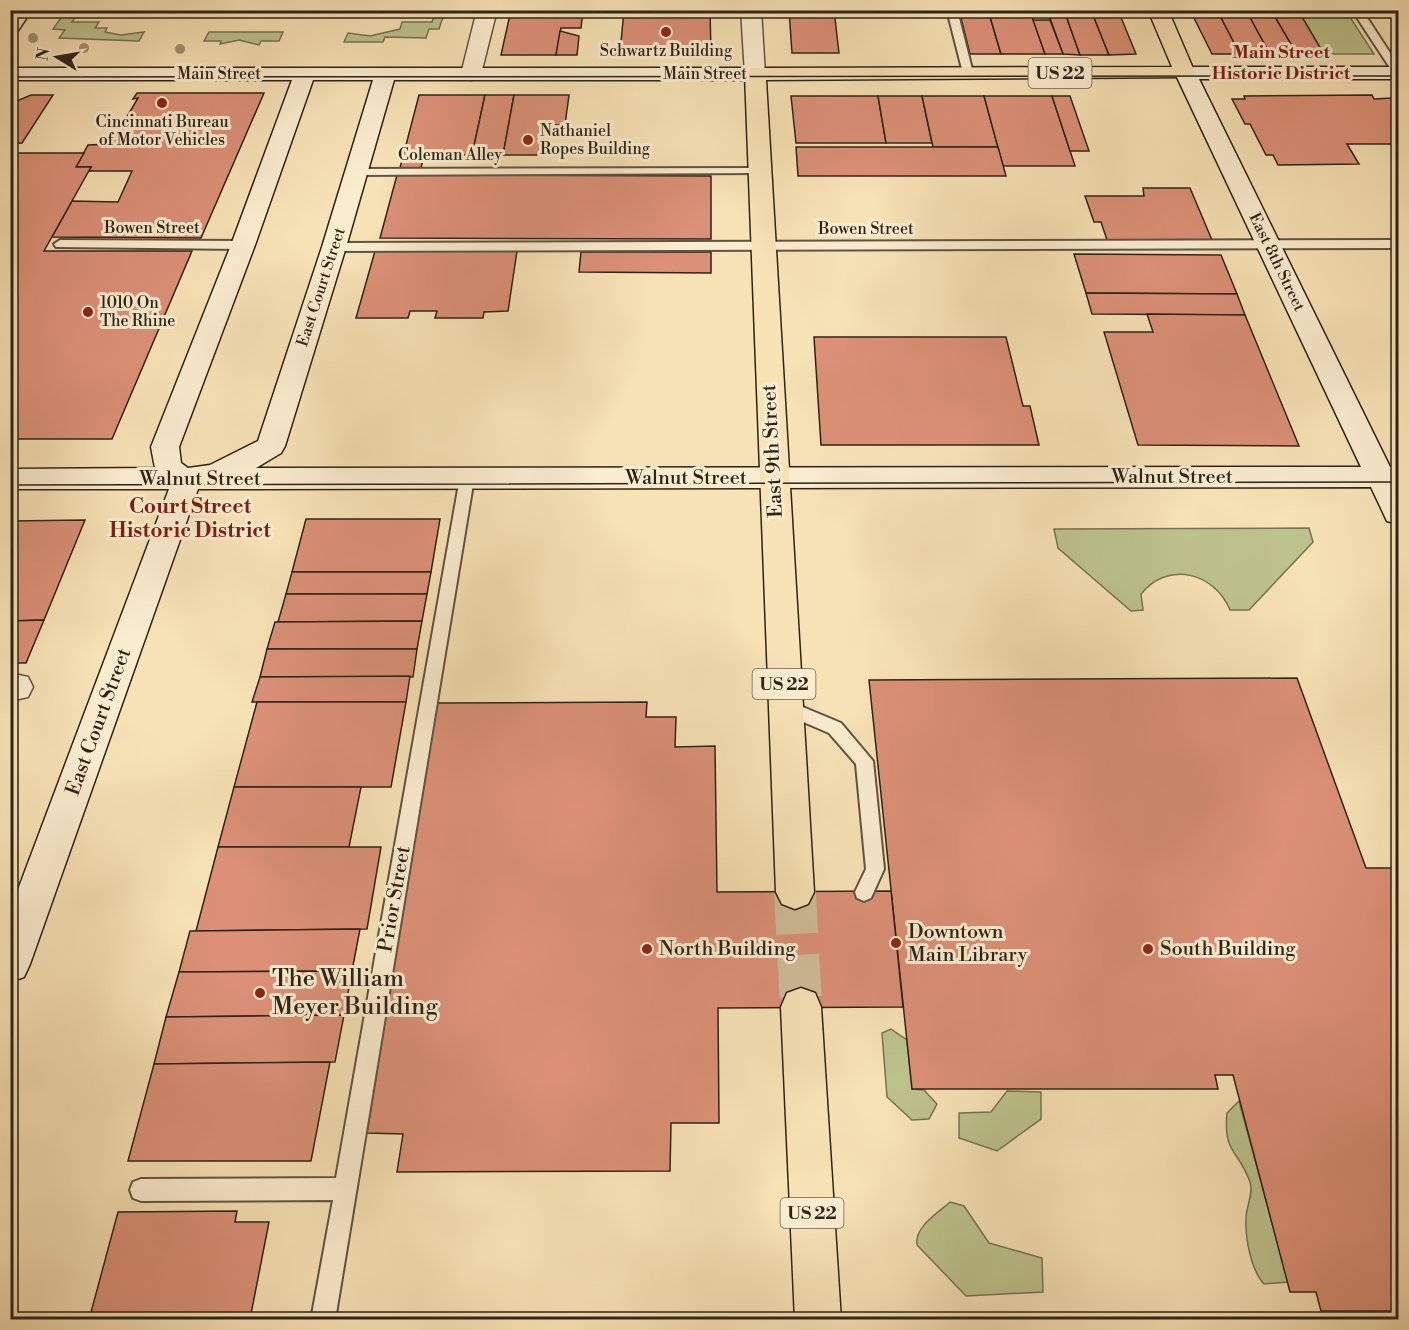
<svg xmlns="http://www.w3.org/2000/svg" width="1409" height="1330" viewBox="0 0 1409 1330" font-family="'Libre Bodoni',serif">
<rect width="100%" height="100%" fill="#f7e2b5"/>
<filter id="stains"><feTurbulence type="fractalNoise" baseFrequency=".00333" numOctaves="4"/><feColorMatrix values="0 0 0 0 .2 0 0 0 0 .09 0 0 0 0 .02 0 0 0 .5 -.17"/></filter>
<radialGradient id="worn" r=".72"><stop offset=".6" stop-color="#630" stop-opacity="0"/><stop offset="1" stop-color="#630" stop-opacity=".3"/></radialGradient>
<g fill="#bdc38d" stroke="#757353" stroke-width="1.5">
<polygon points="79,11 72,22 99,22 95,28 107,28 105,32 121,35 144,32 139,41 59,38 65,30 53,29 66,11"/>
<polygon points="436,11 445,11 439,29 429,29 426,38 385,37 383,42 344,42 348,33 370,36 400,29 402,22 432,22"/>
<polygon points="1298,11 1346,11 1374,54 1324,54"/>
<polygon points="209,32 283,32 279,41 261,41 259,45 239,40 220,44 221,41 204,41"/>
<path d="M1309,528l4,14 -64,68h-19c-15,-37 -62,-50 -89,-16l2,16 -12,1 -73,-63 -4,-19z"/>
<polygon points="891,1029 907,1040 912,1089 924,1090 937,1104 929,1119 912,1120 887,1097 882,1033"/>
<polygon points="1007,1091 1041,1092 1041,1119 997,1151 959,1138 959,1113 991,1112"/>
<path d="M1239,1101l49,181 -24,2c-13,-14 -19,-46 -18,-66 0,-11 8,-25 4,-36 -11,-32 -27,-28 -23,-69z"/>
<path d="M950,1202l14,4 25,37 53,15 1,34 -77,4 -49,-51c-3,-18 21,-32 33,-43z"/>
</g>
<g fill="#db9077" stroke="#2d2319" stroke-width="1.5">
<polygon points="511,10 583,10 581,28 561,28 556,55 501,55"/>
<polygon points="624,10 710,10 711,53 620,53"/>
<polygon points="789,10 834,10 839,53 792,53"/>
<polygon points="959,10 988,10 1001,54 970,54"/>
<polygon points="988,10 1030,10 1045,54 1001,54"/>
<polygon points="1047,10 1064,10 1080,55 1063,54"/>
<polygon points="1064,10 1091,10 1109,55 1080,55"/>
<polygon points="1091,10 1118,10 1136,54 1109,55"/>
<polygon points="1190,10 1217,10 1240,54 1212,54"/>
<polygon points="1217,10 1246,10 1270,54 1240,54"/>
<polygon points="1246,10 1271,10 1297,54 1270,54"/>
<polygon points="1271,10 1298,10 1325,56 1298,56"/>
<polygon points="1033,20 1050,20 1063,54 1045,54"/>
<polygon points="560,31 579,36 577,55 556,55"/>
<polygon points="137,93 264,93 201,238 52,237 72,201 118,202 132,171 89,171 91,167 76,167 88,145 111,144 138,98 133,99"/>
<polygon points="31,95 53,95 22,143 10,144 10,113 19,100"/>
<polygon points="419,95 485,95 472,155 424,155 421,168 400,168"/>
<polygon points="485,95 514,95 503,155 472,155"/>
<polygon points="514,95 569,95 565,125 551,125 547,155 503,155"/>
<polygon points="1372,95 1374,99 1392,98 1398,109 1398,144 1347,144 1359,164 1278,165 1273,155 1266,155 1250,124 1245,124 1232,99 1245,99 1244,96"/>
<polygon points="791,96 878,96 886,143 796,143"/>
<polygon points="878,96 922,96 932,143 886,143"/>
<polygon points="922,96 984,96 998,147 933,147"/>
<polygon points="984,96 1052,96 1075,166 1003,166"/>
<polygon points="1052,96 1070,96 1089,151 1070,151"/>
<polygon points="796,147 998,147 1006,176 798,176"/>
<polygon points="10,153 84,153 76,167 91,167 44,251 192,251 112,439 10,439"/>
<polygon points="397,175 711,176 711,239 380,238"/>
<polygon points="1143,188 1190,188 1212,240 1107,240 1101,222 1094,222 1085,196 1144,196"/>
<polygon points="375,251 517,251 508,311 484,312 483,318 435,318 437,311 410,311 408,318 356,318"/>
<polygon points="581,252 711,252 711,273 579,272"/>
<polygon points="1074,254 1221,255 1237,294 1086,293"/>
<polygon points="1086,293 1237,294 1245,315 1092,314"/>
<polygon points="1147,314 1245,315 1299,446 1138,445 1104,332 1153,332"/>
<polygon points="814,337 1006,337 1023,406 1030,406 1039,445 821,445"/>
<polygon points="306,519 440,519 431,572 292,572"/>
<polygon points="85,520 44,620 10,621 10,521"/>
<polygon points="292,572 431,572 427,594 286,594"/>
<polygon points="286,594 427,594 422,621 278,622"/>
<polygon points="44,620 26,663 10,663 10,621"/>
<polygon points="422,621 417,649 267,649 275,622"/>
<polygon points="267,649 417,649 413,677 260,677"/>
<polygon points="410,676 406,702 252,702 260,677"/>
<polygon points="1297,678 1366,868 1398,868 1398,1311 1321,1311 1316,1292 1290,1292 1233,1075 1215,1075 1218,1089 912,1089 869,680"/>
<polygon points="257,702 406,702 391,787 234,787"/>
<polygon points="647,702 646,717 676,717 675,747 715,746 717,892 891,891 903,1007 718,1008 719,1123 671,1123 670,1171 397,1172 403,1134 367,1133 436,703"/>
<polygon points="234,787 361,787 349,847 218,847"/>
<polygon points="218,847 381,847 367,929 196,931"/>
<polygon points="360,929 352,971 179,972 190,931"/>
<polygon points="352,971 344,1015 166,1017 179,972"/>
<polygon points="344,1015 335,1062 154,1064 166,1017"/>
<polygon points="330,1062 311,1161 128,1161 154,1064"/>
<polygon points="237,1211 235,1222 269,1222 251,1314 90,1316 118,1212"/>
</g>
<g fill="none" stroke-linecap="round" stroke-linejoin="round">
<polyline stroke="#cfbc96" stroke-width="42" stroke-dasharray="42 21" stroke-linecap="butt" points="795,892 801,1007"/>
<g stroke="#605340" stroke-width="4">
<g id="lane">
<polygon points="947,10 957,10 973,73 972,75 963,73"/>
<polygon points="1352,10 1362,10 1398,65 1398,75 1394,74"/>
<polygon points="759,168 763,169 763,173 356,175 350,172 356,169"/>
<polygon points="60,240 243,241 249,245 243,249 56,247 54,244"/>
<polygon points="1398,240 1398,248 334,251 328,247 334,243"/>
<polygon points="467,473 474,478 335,1320 311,1320 333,1200 141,1201 133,1198 130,1190 133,1182 141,1179 336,1178 460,478"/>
<polygon points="786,700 841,723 873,761 884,869 871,898 864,901 857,898 855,892 866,869 856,764 829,733 780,712 778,707 780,702"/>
</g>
</g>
<g stroke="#605340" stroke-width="3">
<g id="street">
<polygon points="477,10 497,10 481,74 478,78 471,80 464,78 461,74"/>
<polygon points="741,10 761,10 765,74 762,78 755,80 748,78 745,74"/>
<polygon points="10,673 28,677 33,687 28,697 10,701"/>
</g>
</g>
<g stroke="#2d2319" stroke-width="3">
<path id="secondary" d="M1185,67h213v12h-199l191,388h8v57l-11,-3 -16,-34 -1173,2 -168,475 -6,13 -14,5v-71l159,-422h-159v-20l145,-1 -4,-21 80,-202 61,-165h-282v-12h745l7,2 3,4 -3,4 -7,2h-361l-48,167 -61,199 -4,7 -25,15 1105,-1 -186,-394 3,-4zM313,80h60l-51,167 -64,194 -48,24 -22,3 -7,-5 -2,-16 76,-202z"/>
</g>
<g stroke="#2d2319" stroke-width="3">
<g id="primary">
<polygon points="13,10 32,10 17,32 10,34 10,13"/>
<polygon points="1148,10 1168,10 1195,73 1192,77 766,80 814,892 808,904 795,909 782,904 776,892 745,74 748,70 755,68 1172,67"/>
<polygon points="801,988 815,993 821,1007 841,1320 795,1320 781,1007 787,993"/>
</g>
</g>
<use href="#lane" fill="#faeccf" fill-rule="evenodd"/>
<use href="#street" fill="#faeccf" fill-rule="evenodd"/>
<use href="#secondary" fill="#faeccf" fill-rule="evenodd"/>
<use href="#primary" fill="#f7e2b5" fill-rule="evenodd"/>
<g stroke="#2d2319" stroke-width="1.5">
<polyline points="10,77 1398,76"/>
<polyline points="10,485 1398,482"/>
</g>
</g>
<g fill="#a09372">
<circle cx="33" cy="38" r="5"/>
<circle cx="84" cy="48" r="5"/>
<circle cx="180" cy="49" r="5"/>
</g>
<g fill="#8f2418" stroke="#faeccf" stroke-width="2">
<circle cx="666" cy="32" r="6"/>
<circle cx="162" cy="103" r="6"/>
<circle cx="528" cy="140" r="6"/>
<circle cx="88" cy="312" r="6"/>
<circle cx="896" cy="943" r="6"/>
<circle cx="647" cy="949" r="6"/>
<circle cx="1148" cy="949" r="6"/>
<circle cx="260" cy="993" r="6"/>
</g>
<g text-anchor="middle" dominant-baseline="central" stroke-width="6" stroke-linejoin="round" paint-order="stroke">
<g font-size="16" fill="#2d2319" stroke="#faeccf">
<text x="666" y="51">Schwartz Building</text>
<text x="162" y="122">Cincinnati Bureau<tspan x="162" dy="18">of Motor Vehicles</tspan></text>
<text x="540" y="131" text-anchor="start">Nathaniel<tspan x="540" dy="18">Ropes Building</tspan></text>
<text x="100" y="303" text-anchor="start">1010 On<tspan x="100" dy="18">The Rhine</tspan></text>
</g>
<g font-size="16" fill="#2d2319" stroke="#faeccf">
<text x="219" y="74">Main Street</text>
<text x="705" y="74">Main Street</text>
<text x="450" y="155">Coleman Alley</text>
<text x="152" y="228">Bowen Street</text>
<text x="866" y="229">Bowen Street</text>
<text transform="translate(1277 262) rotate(64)">East 8th Street</text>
<text transform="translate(321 287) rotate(-72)">East Court Street</text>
</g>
<g font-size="18" font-weight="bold" fill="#7a1f14" stroke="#faeccf">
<text x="1281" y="52">Main Street<tspan x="1281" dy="21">Historic District</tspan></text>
</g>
<g fill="#faeccf" stroke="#6a5f50" stroke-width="1.5">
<rect x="1028.5" y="58" width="63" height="30" rx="4.5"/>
<rect x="752.5" y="669" width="63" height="30" rx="4.5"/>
<rect x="780.5" y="1198" width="63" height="30" rx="4.5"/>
</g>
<g font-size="18" font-weight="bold" fill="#2d2319">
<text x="1060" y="73">US 22</text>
<text x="784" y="684">US 22</text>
<text x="812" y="1213">US 22</text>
</g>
<g font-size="20" fill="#2d2319" stroke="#faeccf">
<text transform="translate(773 451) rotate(-93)">East 9th Street</text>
<text x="1172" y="477">Walnut Street</text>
<text x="686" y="478">Walnut Street</text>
<text x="200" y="479">Walnut Street</text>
<text transform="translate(99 722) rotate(-70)">East Court Street</text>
<text transform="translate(395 899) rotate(-80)">Prior Street</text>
</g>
<g font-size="20" fill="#2d2319" stroke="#faeccf" text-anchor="start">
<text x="908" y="932">Downtown<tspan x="908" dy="23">Main Library</tspan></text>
<text x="659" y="949">North Building</text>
<text x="1160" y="949">South Building</text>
</g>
<g font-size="21" font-weight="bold" fill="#7a1f14" stroke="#faeccf">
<text x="190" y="507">Court Street<tspan x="190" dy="24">Historic District</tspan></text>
</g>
<g font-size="24" fill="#2d2319" stroke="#faeccf" text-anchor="start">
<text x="272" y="979">The William<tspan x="272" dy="28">Meyer Building</tspan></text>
</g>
</g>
<rect width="1409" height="1330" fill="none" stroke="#f7e2b5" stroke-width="36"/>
<rect x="12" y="12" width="1385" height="1306" fill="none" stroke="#2d2319" stroke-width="3"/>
<rect x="18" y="18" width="1373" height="1294" fill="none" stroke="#2d2319" stroke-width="1.5"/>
<g transform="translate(57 57) rotate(281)" stroke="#faeccf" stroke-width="4.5" paint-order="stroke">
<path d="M0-4.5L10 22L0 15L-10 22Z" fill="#2d2319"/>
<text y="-9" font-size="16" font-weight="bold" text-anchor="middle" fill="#2d2319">N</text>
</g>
<rect width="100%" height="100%" filter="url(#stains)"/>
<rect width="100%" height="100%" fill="url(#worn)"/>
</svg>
